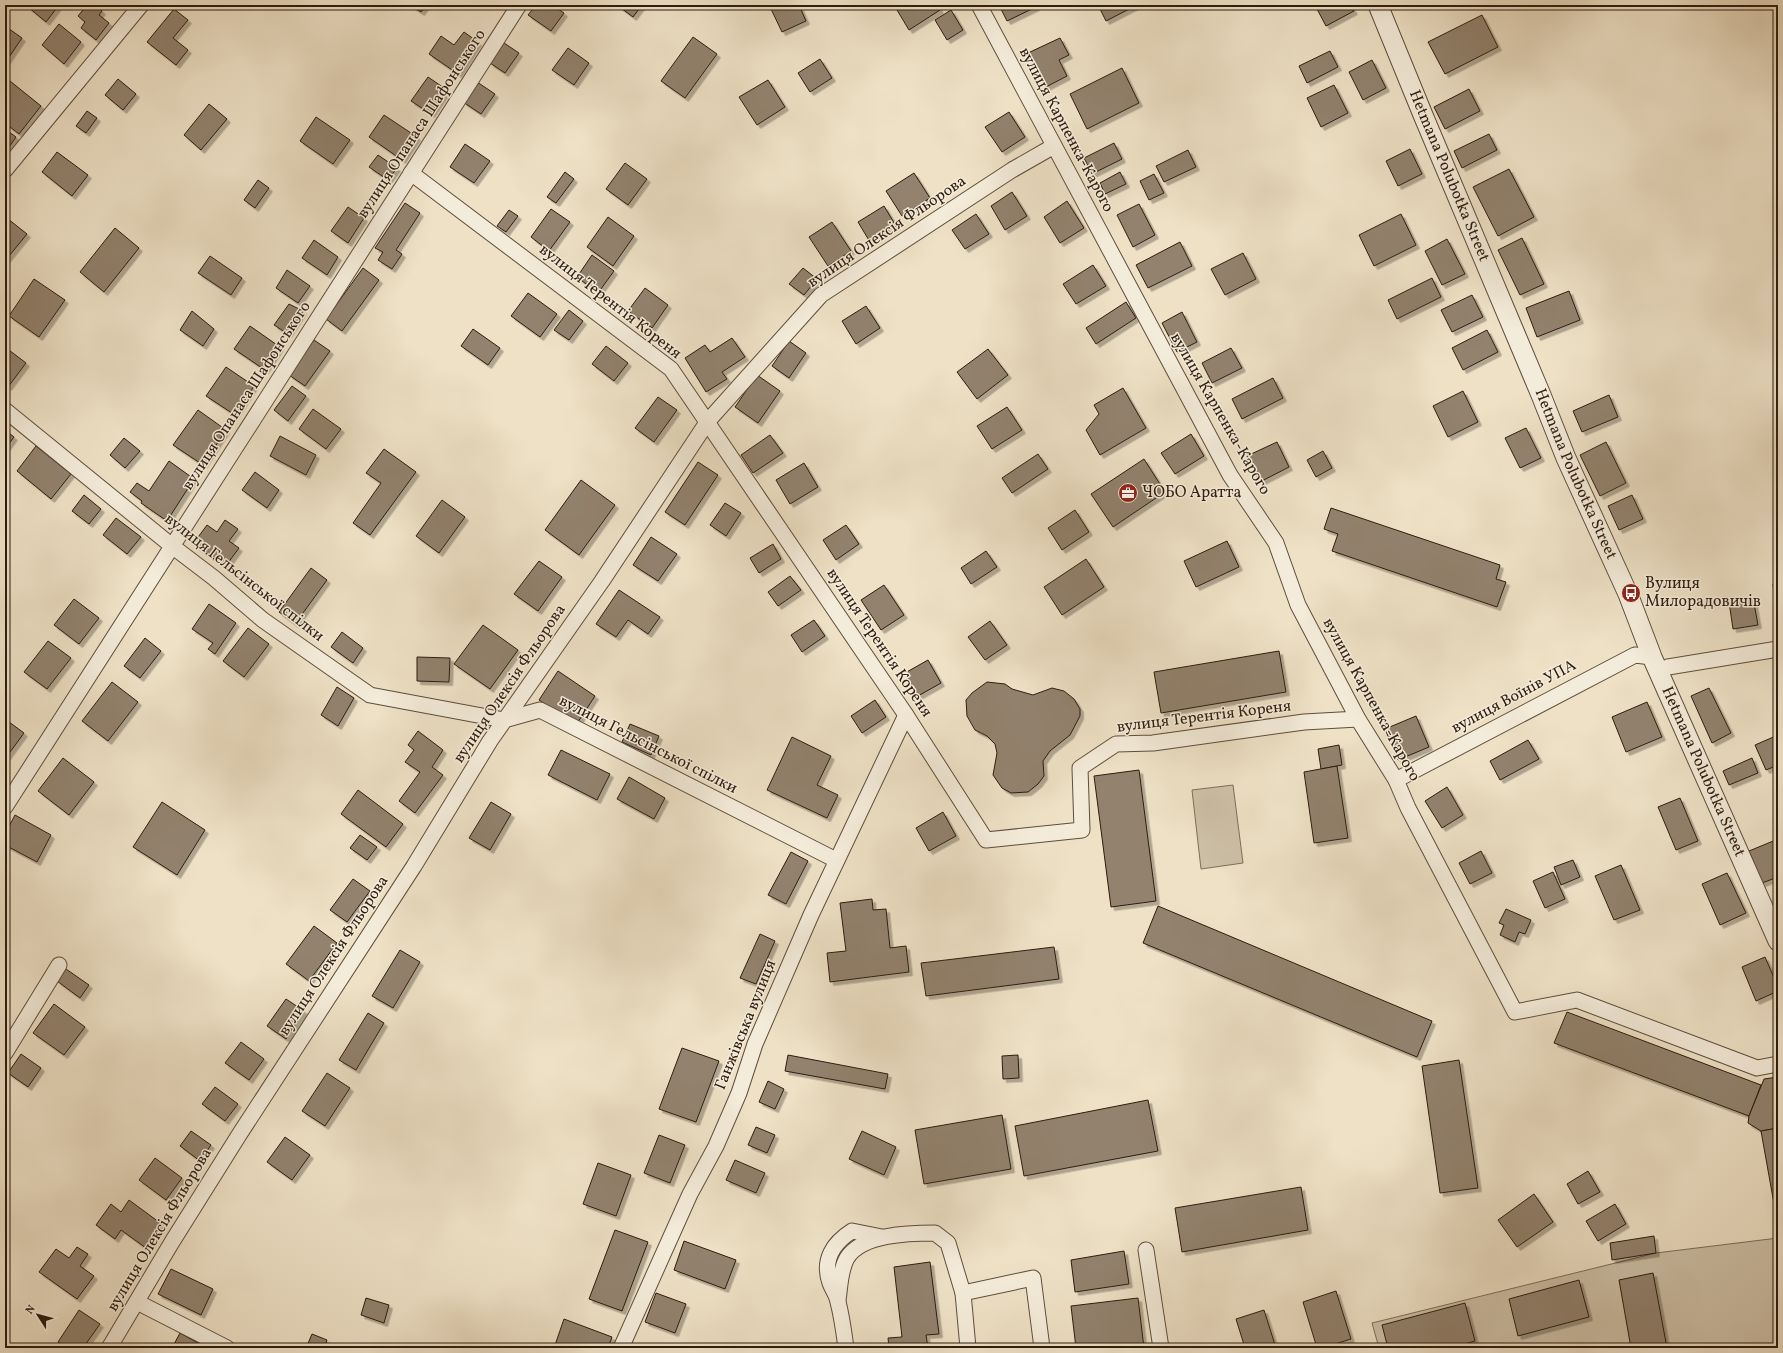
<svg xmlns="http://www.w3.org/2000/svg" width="1783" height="1353" viewBox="0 0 1783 1353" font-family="Vollkorn,serif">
<defs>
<filter id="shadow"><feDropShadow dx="3.5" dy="3.5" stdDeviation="0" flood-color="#0004"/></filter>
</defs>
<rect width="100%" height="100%" fill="#eee1c6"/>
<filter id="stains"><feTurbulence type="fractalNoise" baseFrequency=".005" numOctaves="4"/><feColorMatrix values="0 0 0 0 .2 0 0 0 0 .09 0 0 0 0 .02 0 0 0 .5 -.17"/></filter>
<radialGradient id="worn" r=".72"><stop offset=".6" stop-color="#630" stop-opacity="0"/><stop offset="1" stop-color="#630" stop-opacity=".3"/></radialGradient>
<g fill="#cdc0a7" stroke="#7e6e5a">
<polygon points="1233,785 1243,863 1201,869 1192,790"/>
<polygon points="1778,1238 1778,1348 1379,1348 1372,1323 1656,1253"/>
</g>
<g fill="#92826e" stroke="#2e1c0e" filter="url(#shadow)">
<polygon points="30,5 59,5 46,22 28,7"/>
<polygon points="87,5 95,5 102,11 99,15 109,23 96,40 81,28 85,22 78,16"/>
<polygon points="410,5 426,5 421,12"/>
<polygon points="536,5 552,5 564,13 551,31 528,15"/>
<polygon points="617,5 642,5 633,17"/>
<polygon points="779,5 799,5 806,21 782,32 771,9"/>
<polygon points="894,5 937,5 940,10 909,30"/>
<polygon points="999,5 1035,5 1036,7 1007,21"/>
<polygon points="1098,5 1137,5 1106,21"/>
<polygon points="1324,5 1350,5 1354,11 1326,26 1317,9"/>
<polygon points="174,9 188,20 173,38 188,50 176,65 147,42"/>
<polygon points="951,10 963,30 947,40 935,20"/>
<polygon points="1482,15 1498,47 1445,74 1428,42"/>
<polygon points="59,24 81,42 64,64 42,45"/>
<polygon points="5,26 22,38 5,63"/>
<polygon points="464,32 478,42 458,74 429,54 441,36 454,45"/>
<polygon points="693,37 717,54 685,98 661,81"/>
<polygon points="1060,38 1069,55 1059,60 1067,76 1046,87 1028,53"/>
<polygon points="504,43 519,53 505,73 490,63"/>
<polygon points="568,48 589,63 574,85 552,70"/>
<polygon points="1330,51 1338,67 1307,83 1299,66"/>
<polygon points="820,59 832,78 810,92 798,73"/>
<polygon points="1372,60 1386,88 1363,100 1349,72"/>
<polygon points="1122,68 1139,103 1087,129 1070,94"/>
<polygon points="5,77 41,106 19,134 5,123"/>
<polygon points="428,77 447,90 431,114 411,101"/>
<polygon points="118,79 136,94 123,110 105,95"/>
<polygon points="768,80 785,107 757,125 739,97"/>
<polygon points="477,82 495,94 481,114 463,102"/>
<polygon points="1334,85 1348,113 1321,127 1307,98"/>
<polygon points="1469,89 1480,111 1445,129 1434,107"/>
<polygon points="209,104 227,119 201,150 184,135"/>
<polygon points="87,111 97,118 86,133 76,126"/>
<polygon points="1009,112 1025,137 1002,152 985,127"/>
<polygon points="384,115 417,137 402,160 369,137"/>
<polygon points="316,117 350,140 333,164 300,141"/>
<polygon points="5,129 16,137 5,153"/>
<polygon points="1489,134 1497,150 1462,168 1454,151"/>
<polygon points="1114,143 1122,159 1092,174 1084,158"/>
<polygon points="465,144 490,161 474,183 450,167"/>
<polygon points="1410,149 1422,174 1398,186 1386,161"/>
<polygon points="1188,150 1196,167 1164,182 1156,166"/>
<polygon points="57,152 88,175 72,196 42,172"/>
<polygon points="378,155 397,168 388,180 369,167"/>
<polygon points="625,163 647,179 628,205 606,189"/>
<polygon points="1509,169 1534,217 1498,236 1473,187"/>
<polygon points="565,172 574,179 556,203 547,197"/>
<polygon points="1120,172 1126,184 1105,194 1100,183"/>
<polygon points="914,173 930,198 902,216 886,191"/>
<polygon points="1154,174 1164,193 1149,200 1140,181"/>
<polygon points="258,180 269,188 255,208 244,200"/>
<polygon points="1012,192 1027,216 1005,230 991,206"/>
<polygon points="1067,201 1084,228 1060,243 1044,217"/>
<polygon points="405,203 420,213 396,250 402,254 392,269 378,260 383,252 375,248"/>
<polygon points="1139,204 1155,235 1133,247 1117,215"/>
<polygon points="884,206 896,226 870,242 858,222"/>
<polygon points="348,207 364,218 348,243 331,231"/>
<polygon points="551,209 570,222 549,251 531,237"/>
<polygon points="509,210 518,216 506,232 497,226"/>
<polygon points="976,214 989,234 965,249 952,230"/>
<polygon points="1401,214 1416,245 1374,266 1359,235"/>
<polygon points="608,217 634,236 613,266 587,247"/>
<polygon points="8,219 27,234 5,261 5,223"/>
<polygon points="832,222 851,251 828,266 809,237"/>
<polygon points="115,228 139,248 104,292 80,272"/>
<polygon points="1522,238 1544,284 1520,295 1498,250"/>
<polygon points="1447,239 1465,274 1442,285 1425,251"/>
<polygon points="314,240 338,257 327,275 302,258"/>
<polygon points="1180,242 1192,266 1148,288 1136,265"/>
<polygon points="1243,253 1256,279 1225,295 1211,269"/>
<polygon points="592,255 614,271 598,293 577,277"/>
<polygon points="210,256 242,278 231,295 198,273"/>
<polygon points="1093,265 1106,286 1076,304 1063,284"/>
<polygon points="363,268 379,280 342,331 326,319"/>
<polygon points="803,268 817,279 804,295 789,284"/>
<polygon points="287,270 310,286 298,303 276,288"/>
<polygon points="1432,278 1441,297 1397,319 1388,300"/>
<polygon points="34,279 65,300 39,337 9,316"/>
<polygon points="645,288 668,305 652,328 628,311"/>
<polygon points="1569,291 1580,320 1537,337 1526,308"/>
<polygon points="528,293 557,314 540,337 511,316"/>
<polygon points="1472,295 1483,317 1452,332 1441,310"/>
<polygon points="1126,302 1136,318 1096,344 1086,328"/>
<polygon points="289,304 303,311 288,334 274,325"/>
<polygon points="866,306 880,328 856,344 842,321"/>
<polygon points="569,310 583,321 569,340 554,330"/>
<polygon points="192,311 214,329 203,346 180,330"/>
<polygon points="1182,312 1197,342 1177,352 1162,323"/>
<polygon points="250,326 280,347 265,370 234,349"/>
<polygon points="473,329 500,348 488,365 461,346"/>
<polygon points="1487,330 1498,352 1463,370 1452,348"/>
<polygon points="732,338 745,357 722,372 727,379 706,392 685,358 705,345 710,352"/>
<polygon points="314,340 330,351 305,386 289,375"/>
<polygon points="789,341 806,353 789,378 772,366"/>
<polygon points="606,346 628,363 614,381 592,364"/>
<polygon points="5,347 26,363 8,387 5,385"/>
<polygon points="1231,348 1242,368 1212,383 1202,363"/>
<polygon points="988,349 1008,375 977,399 957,372"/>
<polygon points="226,367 254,386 235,415 206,396"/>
<polygon points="757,375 780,391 758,423 735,407"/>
<polygon points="1273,378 1283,398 1242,419 1232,399"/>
<polygon points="292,386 306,396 288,421 274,410"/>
<polygon points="1123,388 1146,428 1100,455 1086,430 1099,414 1094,405"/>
<polygon points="1463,391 1478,422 1448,437 1433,406"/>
<polygon points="1609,395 1618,417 1582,432 1573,411"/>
<polygon points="658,397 677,410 654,442 635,428"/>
<polygon points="1007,407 1022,430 992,449 977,426"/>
<polygon points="313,409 341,429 326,449 299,429"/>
<polygon points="198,410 226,430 203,465 173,445"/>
<polygon points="1526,428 1541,458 1520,468 1505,438"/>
<polygon points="5,430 14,437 5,449"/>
<polygon points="1191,434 1204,456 1175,474 1161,453"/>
<polygon points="770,435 783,453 753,473 741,455"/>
<polygon points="280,436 316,455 306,475 270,456"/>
<polygon points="124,438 140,451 125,468 110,455"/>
<polygon points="1277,442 1289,467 1260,482 1247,456"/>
<polygon points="1606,442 1626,483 1600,496 1580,455"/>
<polygon points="36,446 71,474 51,499 17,471"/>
<polygon points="384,449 416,472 370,535 353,523 381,483 366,473"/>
<polygon points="1323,451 1332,468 1316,477 1307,460"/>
<polygon points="1038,454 1048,469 1012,493 1002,478"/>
<polygon points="1144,459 1165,492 1113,527 1091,494"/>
<polygon points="169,461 194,479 167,521 141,503 142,501 130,492 137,483 149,491"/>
<polygon points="698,462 718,475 685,525 665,512"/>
<polygon points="804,463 818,487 790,504 776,480"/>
<polygon points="255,472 279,490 267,508 242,490"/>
<polygon points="581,480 615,505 579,555 545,530"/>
<polygon points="84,495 101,509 89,524 72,511"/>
<polygon points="1632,495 1643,519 1619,530 1608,506"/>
<polygon points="442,500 465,517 439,553 416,536"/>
<polygon points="725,503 741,513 726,536 710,525"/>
<polygon points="1331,508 1500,565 1496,579 1506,582 1497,607 1332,551 1338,534 1324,529"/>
<polygon points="1075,510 1089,532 1062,550 1048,528"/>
<polygon points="116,518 141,537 127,554 103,535"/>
<polygon points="225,520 238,529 229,541 239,548 225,567 193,544 207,525 217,532"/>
<polygon points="846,525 859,544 836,560 823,540"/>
<polygon points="651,537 677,554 658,581 633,565"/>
<polygon points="1227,541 1239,567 1196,587 1184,561"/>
<polygon points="773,544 781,559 759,573 750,558"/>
<polygon points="986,551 997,567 971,584 961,568"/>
<polygon points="1086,559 1104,587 1062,615 1044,587"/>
<polygon points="539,561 562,577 538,611 514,594"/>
<polygon points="311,568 327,580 295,624 279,612"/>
<polygon points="790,576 801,590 778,606 768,592"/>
<polygon points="1773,584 1778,584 1778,616 1776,616"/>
<polygon points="884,585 904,615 881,630 861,600"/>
<polygon points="619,590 660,617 648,634 628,620 616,637 596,624"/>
<polygon points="1753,598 1758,625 1733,629 1729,602"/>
<polygon points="74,599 99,618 79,644 54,625"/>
<polygon points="209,604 236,623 215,654 208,649 213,643 192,629"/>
<polygon points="814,620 825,636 802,652 791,635"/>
<polygon points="990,621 1007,645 985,660 968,637"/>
<polygon points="483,625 518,650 490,689 454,664"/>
<polygon points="248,628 269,644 244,677 223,661"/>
<polygon points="342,632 363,648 353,663 331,647"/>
<polygon points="145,638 161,651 140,678 124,666"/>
<polygon points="48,641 71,658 47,689 24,672"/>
<polygon points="1279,651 1286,692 1161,713 1154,672"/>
<polygon points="417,657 450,658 449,682 417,681"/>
<polygon points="928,660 941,683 918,696 905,673"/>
<polygon points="558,671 595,696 576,725 539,700"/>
<polygon points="112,682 138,702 108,741 82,721"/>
<polygon points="987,682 1005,684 1012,689 1033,695 1052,688 1064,691 1074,699 1080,709 1080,716 1070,735 1050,751 1043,761 1044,776 1038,784 1028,792 1011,793 1002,788 993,775 997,753 995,744 987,736 975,730 967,716 966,700 972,693"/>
<polygon points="337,687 354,698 338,726 321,715"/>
<polygon points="1709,688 1731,733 1712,743 1691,696"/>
<polygon points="875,700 886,717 862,733 851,716"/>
<polygon points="1647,702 1662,737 1626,752 1612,717"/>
<polygon points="1416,716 1429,747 1398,760 1385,729"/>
<polygon points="5,719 24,733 5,759"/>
<polygon points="630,724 659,736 651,755 622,742"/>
<polygon points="418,731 443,750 432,767 443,775 415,813 399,801 420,772 405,762 414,750 408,745"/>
<polygon points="1778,735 1778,765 1766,770 1755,745"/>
<polygon points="792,737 831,756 817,785 838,795 827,818 767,790"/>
<polygon points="1528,740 1539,759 1500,780 1490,761"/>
<polygon points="1339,745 1342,765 1321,769 1318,749"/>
<polygon points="561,750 610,774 597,800 548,775"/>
<polygon points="63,758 94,782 69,815 38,791"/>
<polygon points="1752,758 1758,773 1729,785 1723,771"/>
<polygon points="1337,766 1348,838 1314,843 1304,772"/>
<polygon points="1139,770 1156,901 1111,907 1094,776"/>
<polygon points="629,777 665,798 654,819 617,799"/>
<polygon points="1447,787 1463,815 1442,828 1425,801"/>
<polygon points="358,790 403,824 386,847 341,814"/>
<polygon points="1680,798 1698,841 1676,850 1658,807"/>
<polygon points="162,802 205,830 177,875 133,847"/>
<polygon points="491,802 511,814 490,850 469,838"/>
<polygon points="943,812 956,836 929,851 916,828"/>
<polygon points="15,815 51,835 37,862 5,845 5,834"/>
<polygon points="360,835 377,847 367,860 350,848"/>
<polygon points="1778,839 1778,877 1762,883 1749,851"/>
<polygon points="1481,851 1492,873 1470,884 1459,863"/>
<polygon points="791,852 808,861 786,904 768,895"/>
<polygon points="1573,860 1580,877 1561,885 1554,867"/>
<polygon points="1621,865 1640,910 1614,920 1595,876"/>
<polygon points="1553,872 1565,899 1545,908 1533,881"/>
<polygon points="1727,873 1746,913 1720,925 1702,884"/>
<polygon points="353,879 370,891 347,922 330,910"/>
<polygon points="872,899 873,910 886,909 890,948 906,946 909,972 830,982 827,953 846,951 840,903"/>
<polygon points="1158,906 1432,1021 1417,1057 1143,943"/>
<polygon points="1506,909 1531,920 1525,934 1519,932 1515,942 1500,935 1504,925 1499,923"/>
<polygon points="314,926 337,943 309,981 286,964"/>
<polygon points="760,934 775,941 756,984 740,978"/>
<polygon points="1054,947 1059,979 926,996 921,963"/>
<polygon points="400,950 420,962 393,1008 372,996"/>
<polygon points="1765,957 1778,987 1778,991 1756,1001 1742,967"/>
<polygon points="66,969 89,985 80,998 57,981"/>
<polygon points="286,999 304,1011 286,1039 267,1026"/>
<polygon points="54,1004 85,1027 64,1055 33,1033"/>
<polygon points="1567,1012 1761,1085 1749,1116 1554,1043"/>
<polygon points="368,1013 384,1023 356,1070 339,1060"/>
<polygon points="241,1042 264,1059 249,1080 225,1063"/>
<polygon points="682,1048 719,1061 696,1122 659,1109"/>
<polygon points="21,1054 41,1068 28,1087 8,1073"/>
<polygon points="788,1055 888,1074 885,1089 785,1071"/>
<polygon points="1018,1055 1019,1078 1003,1079 1002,1056"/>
<polygon points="1459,1060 1478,1188 1440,1193 1422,1066"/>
<polygon points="327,1073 350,1088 325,1126 302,1111"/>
<polygon points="1778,1077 1778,1128 1761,1131 1748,1123 1749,1116 1764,1079"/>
<polygon points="768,1081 784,1089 775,1109 759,1102"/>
<polygon points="215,1087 238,1104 225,1121 202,1104"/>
<polygon points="1148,1100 1158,1151 1024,1176 1015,1126"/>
<polygon points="1002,1115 1011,1169 924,1184 915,1130"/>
<polygon points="756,1127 775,1135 767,1153 748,1145"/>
<polygon points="1778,1128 1778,1214 1776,1215 1761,1131"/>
<polygon points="191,1131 211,1145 200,1161 180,1146"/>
<polygon points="862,1131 896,1147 884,1175 849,1159"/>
<polygon points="659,1135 685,1145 670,1183 644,1173"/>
<polygon points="285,1137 310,1155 292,1180 267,1162"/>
<polygon points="155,1158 182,1178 166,1200 139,1180"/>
<polygon points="735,1160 765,1173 756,1193 726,1180"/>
<polygon points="598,1163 631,1175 616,1216 583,1204"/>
<polygon points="1588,1171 1600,1192 1578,1204 1567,1184"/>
<polygon points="1301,1187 1308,1230 1182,1252 1175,1208"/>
<polygon points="1534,1194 1553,1222 1517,1247 1498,1220"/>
<polygon points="129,1200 163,1225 146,1248 121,1230 115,1239 96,1225 111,1204 121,1212"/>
<polygon points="1615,1204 1626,1224 1598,1241 1586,1221"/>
<polygon points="615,1230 648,1242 622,1311 589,1299"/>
<polygon points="1654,1236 1656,1253 1612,1260 1610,1243"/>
<polygon points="684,1241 736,1260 725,1289 674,1270"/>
<polygon points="77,1247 88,1254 80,1266 94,1276 77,1299 39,1272 56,1249 69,1258"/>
<polygon points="1124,1251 1129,1284 1075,1292 1071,1260"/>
<polygon points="930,1262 939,1334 926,1335 928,1348 889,1348 888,1338 902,1337 894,1267"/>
<polygon points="171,1269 213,1289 201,1315 158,1294"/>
<polygon points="1653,1273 1667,1348 1631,1348 1619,1280"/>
<polygon points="1579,1280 1589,1317 1518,1336 1509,1299"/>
<polygon points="1336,1291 1351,1339 1322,1348 1317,1348 1303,1302"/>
<polygon points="656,1293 686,1304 675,1333 645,1322"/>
<polygon points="366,1298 389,1305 384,1323 361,1315"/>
<polygon points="1138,1298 1144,1348 1076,1348 1071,1306"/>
<polygon points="1465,1303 1475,1341 1450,1348 1388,1348 1382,1325"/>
<polygon points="79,1310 100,1324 83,1348 68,1348 58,1342"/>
<polygon points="1264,1310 1276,1348 1245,1348 1236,1319"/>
<polygon points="564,1319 612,1337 608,1348 562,1348 555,1345"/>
<polygon points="180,1333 198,1343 196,1348 172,1348"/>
<polygon points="312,1334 327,1340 324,1348 306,1348"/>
</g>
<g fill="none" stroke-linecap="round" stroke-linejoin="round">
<g stroke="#5e4d3c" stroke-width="17">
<g id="minor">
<polyline points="979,5 1230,475 1276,543 1298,605 1358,719 1396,780 1408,808 1515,1012 1577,1000 1757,1068 1778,1064"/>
<polyline points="5,170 141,5"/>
<polyline points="411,173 671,369 906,715 986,840 1082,830 1080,768 1116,744 1153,743 1304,722 1358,719"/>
<polyline points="5,410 172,546 214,578 263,620 370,695 504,720 540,710 836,860"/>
<polyline points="1659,672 1668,667 1778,649"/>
<polyline points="1396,780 1635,655 1652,657"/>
<polyline points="5,807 519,5"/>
<polyline points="5,1053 59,965"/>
<polyline points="1146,1250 1161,1348"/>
<polyline points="963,1293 1033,1278 1042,1348"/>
<path d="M838,1300c2,-12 2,-30 9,-42 15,-24 62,-25 88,-25l13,10 15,50 5,55"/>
<polyline points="137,1302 227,1348"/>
<polyline points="109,1348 172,1242 239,1135 414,866 490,741 602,581 708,421 821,295 1012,170 1054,146"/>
<polyline points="621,1348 690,1194 716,1146 739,1093 755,1044 811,915 906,715"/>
<path d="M846,1348c-2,-15 -4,-31 -8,-46 -1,-7 -6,-13 -8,-19 -8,-23 3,-40 22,-52l30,6"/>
</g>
</g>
<g stroke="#5e4d3c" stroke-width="21">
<g id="tertiary">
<path id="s1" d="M1378,5l45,110 118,280 25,63 62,136 24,63 126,284"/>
</g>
</g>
<use href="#minor" stroke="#f4ecda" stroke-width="15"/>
<use href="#tertiary" stroke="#f4ecda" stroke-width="19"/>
</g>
<defs>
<g id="office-disc" transform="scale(1)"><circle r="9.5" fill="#8f2418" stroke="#f4ecda"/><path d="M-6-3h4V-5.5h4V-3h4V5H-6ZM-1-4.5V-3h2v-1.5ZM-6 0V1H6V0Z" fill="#fff"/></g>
<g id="bus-disc" transform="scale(1)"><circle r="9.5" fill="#8f2418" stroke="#f4ecda"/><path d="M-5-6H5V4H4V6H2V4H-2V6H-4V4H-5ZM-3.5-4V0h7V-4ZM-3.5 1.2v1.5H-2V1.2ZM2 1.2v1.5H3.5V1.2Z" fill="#fff"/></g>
</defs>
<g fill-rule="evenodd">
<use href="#office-disc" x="1128" y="493"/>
<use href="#bus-disc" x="1631" y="593"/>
</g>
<g text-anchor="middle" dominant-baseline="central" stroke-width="3" stroke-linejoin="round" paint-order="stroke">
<g font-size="16" fill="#2e1c0e" stroke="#f4ecda">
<text transform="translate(422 124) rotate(-57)">вулиця Опанаса Шафонського</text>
<text transform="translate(1066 130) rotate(62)">вулиця Карпенка-Карого</text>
<text stroke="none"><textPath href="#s1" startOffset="185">Hetmana Polubotka Street</textPath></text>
<text transform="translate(887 232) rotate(-34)">вулиця Олексія Фльорова</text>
<text transform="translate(610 302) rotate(38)">вулиця Терентія Кореня</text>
<text transform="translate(247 396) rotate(-57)">вулиця Опанаса Шафонського</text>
<text transform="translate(1220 414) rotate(60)">вулиця Карпенка-Карого</text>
<text stroke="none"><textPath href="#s1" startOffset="509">Hetmana Polubotka Street</textPath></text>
<text transform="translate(244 578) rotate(38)">вулиця Гельсінської спілки</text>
<text transform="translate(879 643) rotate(56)">вулиця Терентія Кореня</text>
<text transform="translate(510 684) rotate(-56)">вулиця Олексія Фльорова</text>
<text transform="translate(1514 697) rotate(-28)">вулиця Воїнів УПА</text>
<text transform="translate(1371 700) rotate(61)">вулиця Карпенка-Карого</text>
<text transform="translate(1204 717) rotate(-7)">вулиця Терентія Кореня</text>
<text transform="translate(648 745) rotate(27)">вулиця Гельсінської спілки</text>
<text stroke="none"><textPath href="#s1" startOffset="833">Hetmana Polubotka Street</textPath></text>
<text transform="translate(334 956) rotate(-57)">вулиця Олексія Фльорова</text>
<text transform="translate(746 1025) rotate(-68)">Ганжівська вулиця</text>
<text transform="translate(160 1230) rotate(-59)">вулиця Олексія Фльорова</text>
</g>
<g font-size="16" fill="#2e1c0e" stroke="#f4ecda" text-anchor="start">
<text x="1142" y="493">ЧОБО Аратта</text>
<text x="1645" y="584">Вулиця<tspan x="1645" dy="18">Милорадовичів</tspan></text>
</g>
</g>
<rect width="1783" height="1353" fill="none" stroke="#eee1c6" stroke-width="20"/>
<rect x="6" y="6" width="1771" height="1341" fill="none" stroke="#2e1c0e" stroke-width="2"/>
<rect x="10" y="10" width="1763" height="1333" fill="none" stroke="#2e1c0e"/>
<g transform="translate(38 1315) rotate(306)" stroke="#f4ecda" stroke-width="3" paint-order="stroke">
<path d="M0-3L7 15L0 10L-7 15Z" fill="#2e1c0e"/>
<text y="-6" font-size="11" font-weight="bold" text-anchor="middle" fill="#2e1c0e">N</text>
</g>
<rect width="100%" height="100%" filter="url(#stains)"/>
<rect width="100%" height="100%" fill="url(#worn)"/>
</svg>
